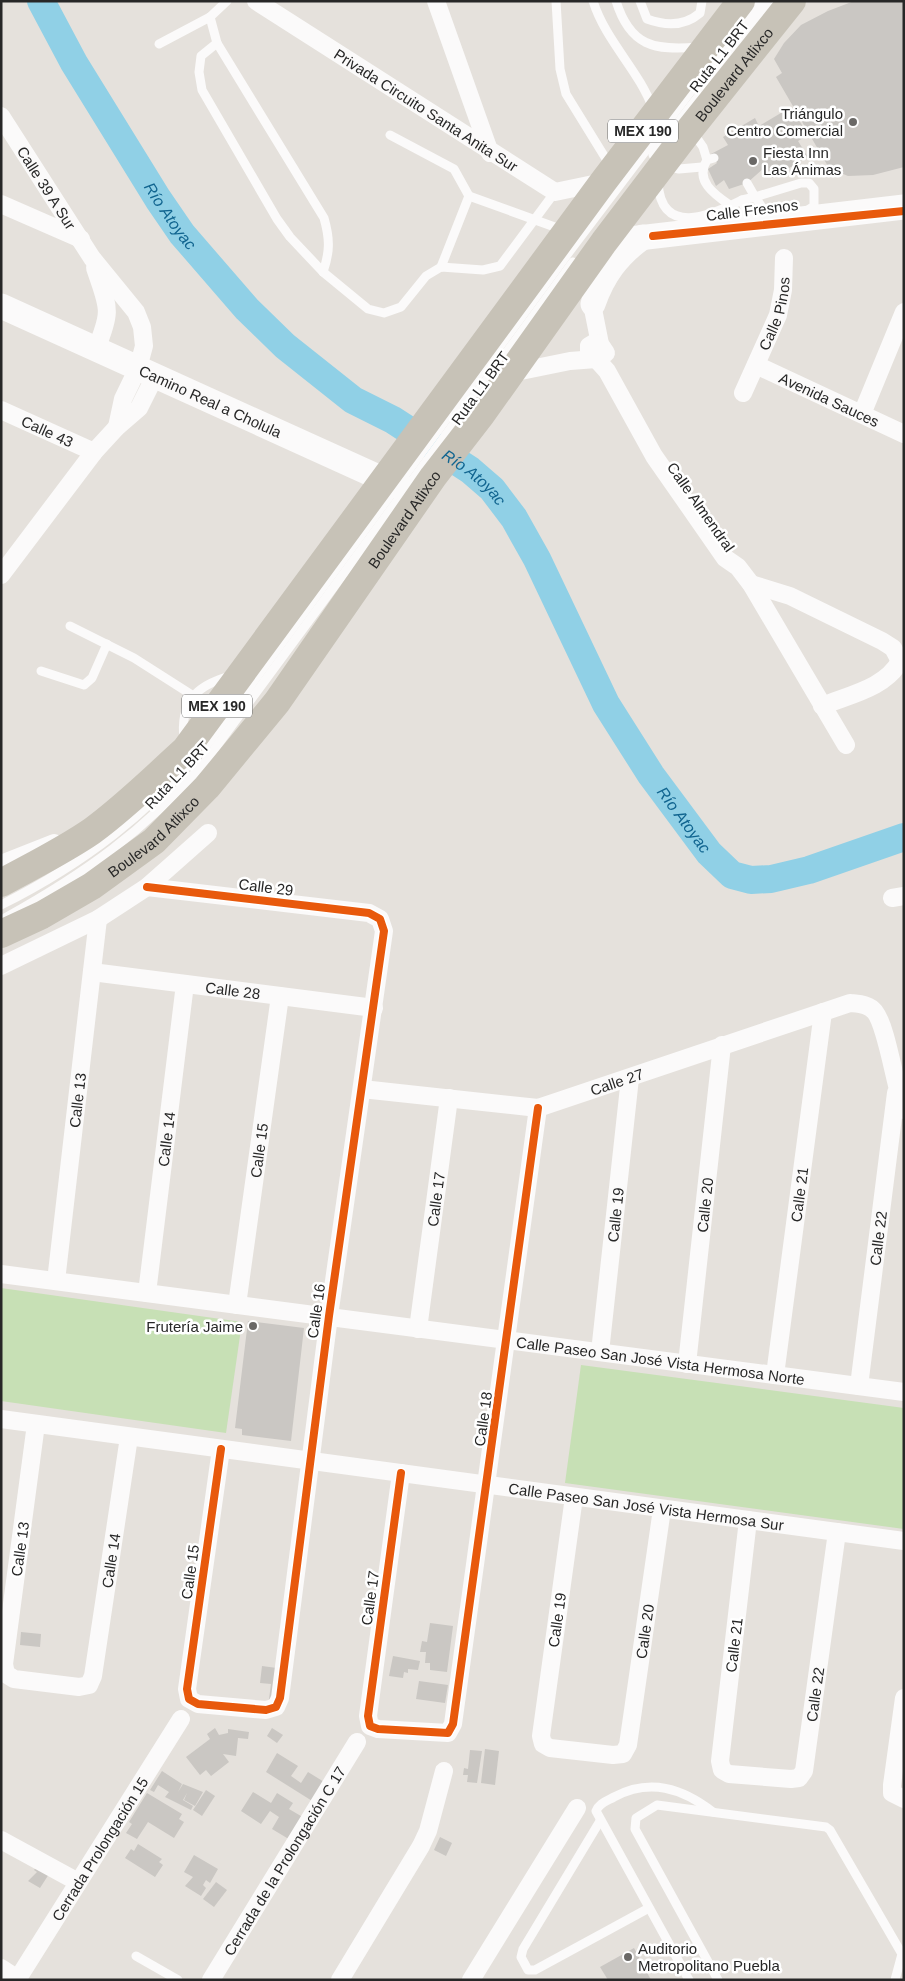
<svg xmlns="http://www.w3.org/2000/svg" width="905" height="1981" viewBox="0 0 905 1981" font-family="Helvetica,sans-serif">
<rect width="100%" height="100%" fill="#e5e1dc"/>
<g fill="#c7e0b5">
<polygon points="1,1288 242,1322 226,1433 1,1401"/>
<polygon points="581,1365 904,1408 904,1529 565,1483"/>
</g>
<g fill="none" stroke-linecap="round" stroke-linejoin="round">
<path stroke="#90d0e6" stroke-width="28" id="s1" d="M41,1l33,62 84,136 24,35 65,75 38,37 68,54 40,20 77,50 22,19 22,29 23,41 69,145 45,71 58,78 23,22 19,5 20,-1 38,-9 95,-33"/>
</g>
<g fill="#cac7c3">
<polygon points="854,1 904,1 904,167 873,175 848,176 829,168 776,77 782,73 774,59 784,43 801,25 828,11"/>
<polygon points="791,107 808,135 798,141 808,157 772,178 765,167 747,183 729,189 724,180 716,186 708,169 717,163 711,154 728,145 723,137 755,118 759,126"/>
<polygon points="248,1321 304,1328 291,1441 242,1435 242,1429 235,1428"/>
<polygon points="430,1623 453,1626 447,1672 430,1670 430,1663 425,1663 426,1652 420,1652 422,1641 427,1642"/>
<polygon points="21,1632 41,1634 40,1647 20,1645"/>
<polygon points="393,1656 420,1661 418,1670 408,1669 408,1673 404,1672 403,1678 389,1676"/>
<polygon points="262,1666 277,1668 272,1699 269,1699 271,1684 260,1683"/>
<polygon points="419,1681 448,1685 445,1703 416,1699"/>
<polygon points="215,1728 219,1735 228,1733 228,1729 249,1732 248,1739 238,1738 236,1756 223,1754 229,1762 211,1776 206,1770 200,1775 186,1757 210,1739 207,1734"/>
<polygon points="272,1728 283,1735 277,1743 267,1736"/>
<polygon points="485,1749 499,1751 495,1785 481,1783"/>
<polygon points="470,1750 482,1751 477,1783 467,1782 468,1775 463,1775 464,1768 468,1769"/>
<polygon points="277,1753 298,1766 291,1776 301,1783 308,1772 329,1785 317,1804 266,1772"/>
<polygon points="162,1771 182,1784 178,1792 183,1784 203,1792 195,1806 184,1800 187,1793 183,1800 193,1806 191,1810 165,1797 169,1792 158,1785 154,1792 150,1790"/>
<polygon points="206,1790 215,1796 202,1816 193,1810"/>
<polygon points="253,1792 271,1803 277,1793 293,1803 289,1809 306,1819 292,1841 272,1829 279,1817 270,1811 261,1824 241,1811"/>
<polygon points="147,1793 182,1814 179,1819 184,1822 174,1838 148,1822 137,1839 126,1833 132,1824 129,1822"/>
<polygon points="440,1837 452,1843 446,1856 434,1850"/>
<polygon points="138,1844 162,1859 159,1862 163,1865 155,1877 125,1858 131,1849 134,1851"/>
<polygon points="194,1855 218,1869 210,1883 206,1880 203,1885 206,1888 201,1896 185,1886 193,1877 184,1872"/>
<polygon points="37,1866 49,1874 40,1888 28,1881 37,1872 34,1870"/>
<polygon points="216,1882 227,1890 214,1907 203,1899"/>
<polygon points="634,1948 651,1980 608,1980 600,1967"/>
</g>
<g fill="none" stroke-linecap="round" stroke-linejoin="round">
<g stroke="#fbfafa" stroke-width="9">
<polyline points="227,1 210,17 217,43 201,56 199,72 202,90 277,219 290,237 323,272 368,309 384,313 401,307 426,276 441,267 483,270 500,266 555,192"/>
<polyline points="556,1 560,69 566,94 611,167"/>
<path d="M593,1c13,41 46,69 60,108"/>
<path d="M616,1c14,45 38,50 82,46"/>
<path d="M640,1l7,18c19,7 38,7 53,-6l2,-12"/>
<path d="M217,43l107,175c6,21 6,34 -1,54"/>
<polyline points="159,44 210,17"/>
<polyline points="692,131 703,147 707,160"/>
<polyline points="390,135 454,169 469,196 441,267"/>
<polyline points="653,155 772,1"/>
<path d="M714,158l-7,2c-13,21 8,35 24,46"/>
<polyline points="666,166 679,169 702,167"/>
<path d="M658,182c3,55 52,34 84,18l4,11 -8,10"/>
<polyline points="469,196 563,230"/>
<polyline points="742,200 755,197 747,183"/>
<polyline points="771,220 755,197 801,183 809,183 814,189 814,206 805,212"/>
<polyline points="70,626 134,658 192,695"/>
<polyline points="41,671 84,685 92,678 107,644"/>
<path d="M184,740c-4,-38 11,-54 46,-64"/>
<path d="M1,905c84,-42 148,-92 208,-163l363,-494 134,-177 56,-70"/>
<path d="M5,918c81,-45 138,-86 200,-156l368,-500"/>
<polyline points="600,1821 523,1949 521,1957 528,1970 535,1970 649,1908"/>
<polyline points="136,1956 178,1980"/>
<path d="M689,1980l-93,-169c3,-8 11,-10 18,-14 36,-19 68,-9 99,15"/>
<polyline points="718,1980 635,1829 636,1818 657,1805 826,1827 830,1830 902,1954 895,1980"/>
</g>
<g stroke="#fbfafa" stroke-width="18">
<path id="s2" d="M256,1l299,191 48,-10"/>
<polyline points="436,1 490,153"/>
<path id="s3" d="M1,116l91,142 44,54 6,15 2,19 -6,22 -15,31 -6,28"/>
<polyline points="1,204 81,239"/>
<path d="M95,268c13,39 18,41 1,81"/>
<polyline points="590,294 600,344 606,353"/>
<polyline points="600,344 594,343 589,346 589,351 607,371 654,456 725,558 738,567 751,584 846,745"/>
<path id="s4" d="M756,365l148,69"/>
<polyline points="511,373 570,361 596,359"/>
<path id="s5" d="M743,393l35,-78 5,-25 1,-32"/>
<path id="s6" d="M1,410l93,42"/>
<polyline points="862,414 904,312"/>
<polyline points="1,575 94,452 117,427 139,408 155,376"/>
<polyline points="751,584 790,596 882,641 893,648 900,661"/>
<path d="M822,706c26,-11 64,-18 78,-45"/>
<polyline points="1,864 54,843"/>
<polyline points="147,887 369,913 380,919 384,931 329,1316 280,1698 276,1707 266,1710 198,1704 189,1699 187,1689 221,1449"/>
<polyline points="892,898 904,896"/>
<polyline points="1,966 98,919 147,887 208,833"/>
<path id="s7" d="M92,972l282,36"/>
<path id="s8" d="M362,1089l176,19 312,-105c9,1 19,1 25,9 12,15 20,75 29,98"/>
<path id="s9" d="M1,1274l903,118"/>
<path id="s10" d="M56,1281l42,-362"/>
<path id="s11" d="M147,1293l38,-309"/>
<path id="s12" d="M237,1305l43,-309"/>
<path id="s13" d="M418,1329l31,-231"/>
<path id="s14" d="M600,1352l30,-274"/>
<path id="s15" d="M687,1364l35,-319"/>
<path id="s16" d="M775,1375l48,-363"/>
<path id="s17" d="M859,1386l37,-293"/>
<path id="s18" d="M1,1419l903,122"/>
<path id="s19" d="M36,1424l-32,240 2,10 8,5 65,8 10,-2 4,-9 36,-239"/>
<polyline points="401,1473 368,1716 370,1726 378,1729 448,1733 453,1724 538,1108"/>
<path id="s20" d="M574,1497l-33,239 2,8 7,4 63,7 10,-1 5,-9 34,-236"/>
<path id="s21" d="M748,1520l-28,241 2,9 7,4 62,5 8,-1 5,-7 33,-239"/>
<polyline points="904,1698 892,1785 892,1793 904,1799"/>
<polyline points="1,1840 78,1882"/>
<polyline points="1,1968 18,1979"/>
<path id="s22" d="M17,1980l164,-261"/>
<path id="s23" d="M211,1980l146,-238"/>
<polyline points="340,1980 421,1846 428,1831 444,1771"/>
<polyline points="471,1980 577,1808"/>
</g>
<g stroke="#fbfafa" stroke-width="25">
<polyline points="604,242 904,207"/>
<path d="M593,304c10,-29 25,-49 50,-67"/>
<path id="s24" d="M1,306l419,190"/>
</g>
<g stroke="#c7c2b7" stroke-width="28">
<path d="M1,883c31,-17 62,-32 91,-52 33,-24 62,-53 93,-81l418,-568 138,-181"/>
<path id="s25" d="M1,934l41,-19 50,-29 62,-45 53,-54 70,-85 156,-225 48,-62 123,-173 86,-113 102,-128"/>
</g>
<g stroke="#fff" stroke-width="11">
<g id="cycleway">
<polyline points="653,236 904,211"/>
<polyline points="147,887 369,913 380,919 384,931 329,1316 280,1698 276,1707 266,1710 198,1704 189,1699 187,1689 221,1449"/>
<polyline points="401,1473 368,1716 370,1726 378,1729 448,1733 453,1724 538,1108"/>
</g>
</g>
<use href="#cycleway" stroke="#e8590c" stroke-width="8"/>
</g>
<g fill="#6a6866" stroke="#fff" stroke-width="2">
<circle cx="853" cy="122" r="5"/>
<circle cx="753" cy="161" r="5"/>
<circle cx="253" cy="1326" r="5"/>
<circle cx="628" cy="1957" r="5"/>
</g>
<g text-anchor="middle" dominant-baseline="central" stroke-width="5" stroke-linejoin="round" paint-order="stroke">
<g fill="#fff" stroke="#686868" stroke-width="1">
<rect x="608" y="119.5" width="70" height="23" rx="4"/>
<rect x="182" y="694.5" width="70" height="23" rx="4"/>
</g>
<g font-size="14" font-weight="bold" fill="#272727">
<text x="643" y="131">MEX 190</text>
<text x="217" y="706">MEX 190</text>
</g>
<g font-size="15" fill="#272727" stroke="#fff">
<text transform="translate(719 56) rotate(-52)">Ruta L1 BRT</text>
<text stroke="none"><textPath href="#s25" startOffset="1142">Boulevard Atlixco</textPath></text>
<text stroke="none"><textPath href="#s2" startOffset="202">Privada Circuito Santa Anita Sur</textPath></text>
<text stroke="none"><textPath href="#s3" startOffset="85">Calle 39 A Sur</textPath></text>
<text transform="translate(752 210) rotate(-7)">Calle Fresnos</text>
<text stroke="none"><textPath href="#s5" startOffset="86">Calle Pinos</textPath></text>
<text transform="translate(480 388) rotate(-54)">Ruta L1 BRT</text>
<text stroke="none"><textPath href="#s4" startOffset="81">Avenida Sauces</textPath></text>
<text stroke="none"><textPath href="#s24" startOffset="230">Camino Real a Cholula</textPath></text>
<text stroke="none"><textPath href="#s6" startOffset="51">Calle 43</textPath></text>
<text transform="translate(701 507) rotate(55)">Calle Almendral</text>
<text stroke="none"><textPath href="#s25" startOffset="588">Boulevard Atlixco</textPath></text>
<text transform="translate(177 775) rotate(-47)">Ruta L1 BRT</text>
<text stroke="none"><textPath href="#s25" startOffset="182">Boulevard Atlixco</textPath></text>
<text transform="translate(266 887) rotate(7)">Calle 29</text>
<text stroke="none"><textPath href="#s7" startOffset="142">Calle 28</textPath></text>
<text stroke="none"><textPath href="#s8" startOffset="260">Calle 27</textPath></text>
<text stroke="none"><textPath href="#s10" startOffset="182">Calle 13</textPath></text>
<text stroke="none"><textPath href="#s11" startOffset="155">Calle 14</textPath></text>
<text stroke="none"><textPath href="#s12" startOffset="156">Calle 15</textPath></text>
<text stroke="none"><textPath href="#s16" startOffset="182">Calle 21</textPath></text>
<text stroke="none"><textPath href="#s13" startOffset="131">Calle 17</textPath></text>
<text stroke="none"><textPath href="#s15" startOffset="160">Calle 20</textPath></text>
<text stroke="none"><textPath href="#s14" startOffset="138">Calle 19</textPath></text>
<text stroke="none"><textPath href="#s17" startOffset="149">Calle 22</textPath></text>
<text transform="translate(316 1311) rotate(-82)">Calle 16</text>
<text stroke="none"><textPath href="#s9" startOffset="665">Calle Paseo San José Vista Hermosa Norte</textPath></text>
<text transform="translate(483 1419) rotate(-82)">Calle 18</text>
<text stroke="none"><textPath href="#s18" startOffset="651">Calle Paseo San José Vista Hermosa Sur</textPath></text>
<text transform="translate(20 1549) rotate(-82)">Calle 13</text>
<text stroke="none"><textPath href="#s19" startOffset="464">Calle 14</textPath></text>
<text transform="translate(190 1572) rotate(-82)">Calle 15</text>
<text transform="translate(370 1598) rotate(-82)">Calle 17</text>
<text transform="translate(557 1620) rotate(-82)">Calle 19</text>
<text stroke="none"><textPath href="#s20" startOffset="456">Calle 20</textPath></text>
<text transform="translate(734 1645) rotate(-83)">Calle 21</text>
<text stroke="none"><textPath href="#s21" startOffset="416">Calle 22</textPath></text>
<text stroke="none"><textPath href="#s22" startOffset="155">Cerrada Prolongación 15</textPath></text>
<text stroke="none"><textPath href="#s23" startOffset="140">Cerrada de la Prolongación C 17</textPath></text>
</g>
<g font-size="15" fill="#272727" stroke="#fff" text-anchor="end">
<text x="843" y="113">Triángulo<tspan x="843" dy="17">Centro Comercial</tspan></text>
<text x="763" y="152" text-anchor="start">Fiesta Inn<tspan x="763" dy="17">Las Ánimas</tspan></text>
<text x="243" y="1326">Frutería Jaime</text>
<text x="638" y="1948" text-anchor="start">Auditorio<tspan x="638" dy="17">Metropolitano Puebla</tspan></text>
</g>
<g font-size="16" font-style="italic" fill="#116590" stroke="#fff">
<text stroke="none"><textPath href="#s1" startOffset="251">Río Atoyac</textPath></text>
<text stroke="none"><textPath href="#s1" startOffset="656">Río Atoyac</textPath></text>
<text stroke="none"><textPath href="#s1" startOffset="1061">Río Atoyac</textPath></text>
</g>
</g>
<rect width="905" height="1981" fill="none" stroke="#272727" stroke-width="5"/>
</svg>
